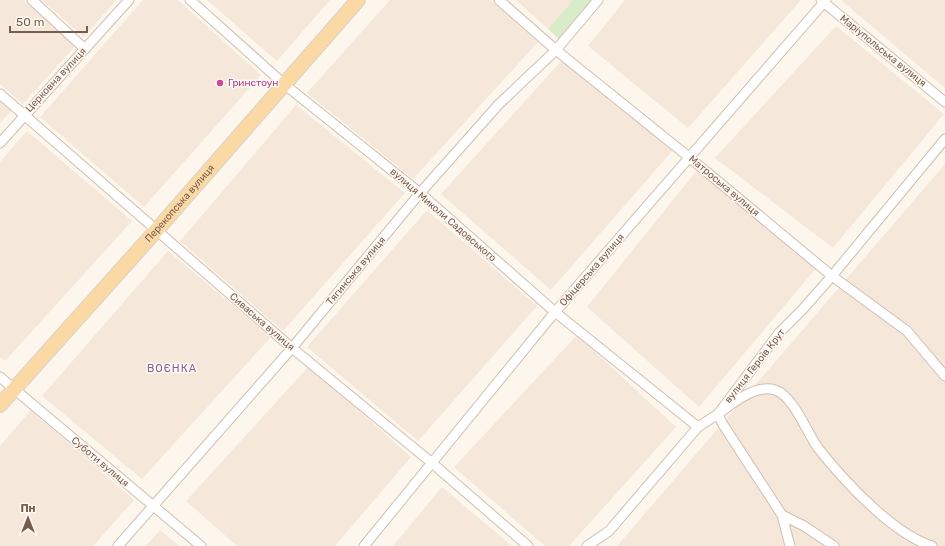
<svg xmlns="http://www.w3.org/2000/svg" width="945" height="546" viewBox="0 0 945 546" font-family="Rubik,sans-serif">
<rect width="100%" height="100%" fill="#fdf6ec"/>
<g fill="#f5e8da">
<polygon points="0,0 23,0 76,45 23,104 0,84"/>
<polygon points="42,0 116,0 84,37"/>
<polygon points="143,0 178,0 261,75 144,207 40,117"/>
<polygon points="207,0 330,0 277,61"/>
<polygon points="390,0 490,0 539,41 413,179 307,93"/>
<polygon points="516,0 573,0 548,29"/>
<polygon points="625,0 801,0 688,128 588,46"/>
<polygon points="843,0 945,0 945,88 842,1"/>
<polygon points="836,26 944,114 833,248 715,158"/>
<polygon points="563,59 673,150 551,290 441,194"/>
<polygon points="0,101 11,111 0,123"/>
<polygon points="296,105 405,193 283,331 180,241"/>
<polygon points="27,131 132,221 5,361 0,357 0,162"/>
<polygon points="945,164 945,546 617,546"/>
<polygon points="697,170 817,267 699,407 587,307"/>
<polygon points="427,210 537,306 418,441 307,347"/>
<polygon points="168,251 271,337 142,479 42,396"/>
<polygon points="577,335 676,427 569,546 545,546 454,467"/>
<polygon points="309,366 411,457 335,546 237,546 186,501"/>
<polygon points="31,410 134,500 93,546 0,546 0,446"/>
<polygon points="442,487 512,546 393,546"/>
<polygon points="160,530 179,546 146,546"/>
</g>
<polygon fill="#d8ecc9" points="573,0 592,0 560,40 548,29"/>
<g fill="none" stroke-linecap="round" stroke-linejoin="round">
<g stroke="#d1beb0" stroke-width="11">
<g id="street">
<polyline points="32,0 85,49"/>
<polyline points="190,0 284,84 420,193 555,312 698,427"/>
<polyline points="499,0 556,50 690,158 832,276 907,331 945,376"/>
<polyline points="821,0 945,102"/>
<polyline points="0,94 292,348 432,463 528,546"/>
<polyline points="0,143 129,0"/>
<polyline points="0,377 201,546"/>
<polyline points="782,515 790,546"/>
<polyline points="118,546 292,348 420,193 499,104 556,50 598,0"/>
<polyline points="364,546 555,312 826,0"/>
<polyline points="587,546 609,531 698,427 718,414 779,333 803,309 832,276 945,139"/>
<path d="M834,546l-30,-20 -22,-11 -60,-92 -4,-9c15,-11 37,-30 57,-24 18,5 32,43 43,58 26,33 75,86 114,98"/>
</g>
</g>
<g stroke="#dad1cd" stroke-width="16">
<g id="primary">
<path id="s1" d="M0,405l162,-181 196,-224"/>
</g>
</g>
<use href="#street" stroke="#fff" stroke-width="9"/>
<use href="#primary" stroke="#fbd9a5" stroke-width="14"/>
</g>
<circle fill="#d1479c" stroke="#fffaf3" stroke-width="1.5" cx="220" cy="83" r="4"/>
<g text-anchor="middle" dominant-baseline="central" stroke-width="3" stroke-linejoin="round" paint-order="stroke">
<g font-size="10" fill="#7a5c4d" stroke="#fffaf3">
<text transform="translate(883 51) rotate(39)">Маріупольська вулиця</text>
<text transform="translate(56 80) rotate(-47)">Церковна вулиця</text>
<text transform="translate(724 186) rotate(40)">Матроська вулиця</text>
<text stroke="none"><textPath href="#s1" startOffset="270">Перекопська вулиця</textPath></text>
<text transform="translate(443 215) rotate(41)">вулиця Миколи Садовського</text>
<text transform="translate(592 270) rotate(-49)">Офіцерська вулиця</text>
<text transform="translate(356 271) rotate(-50)">Тягинська вулиця</text>
<text transform="translate(262 322) rotate(41)">Сиваська вулиця</text>
<text transform="translate(755 366) rotate(-52)">вулиця Героїв Крут</text>
<text transform="translate(100 462) rotate(40)">Суботи вулиця</text>
</g>
<g font-size="10" fill="#b23c85" stroke="#fffaf3" text-anchor="start">
<text x="228" y="83">Гринстоун</text>
</g>
<g font-size="11" letter-spacing="1" fill="#846695" stroke="#fffaf3">
<text x="172" y="368">ВОЄНКА</text>
</g>
</g>
<g transform="translate(28 518)" stroke="#fffaf3" stroke-width="3" paint-order="stroke">
<path d="M0-3L7 15L0 10L-7 15Z" fill="#7a5c4d"/>
<text y="-6" font-size="11" font-weight="bold" text-anchor="middle" fill="#7a5c4d">Пн</text>
</g>
<path d="M10 26v6h77v-6" fill="none" stroke="#7a5c4d" stroke-width="2"/>
<text x="16" y="26" font-size="12" fill="#7a5c4d" stroke="#fffaf3" stroke-width="3" paint-order="stroke">50 m</text>
</svg>
